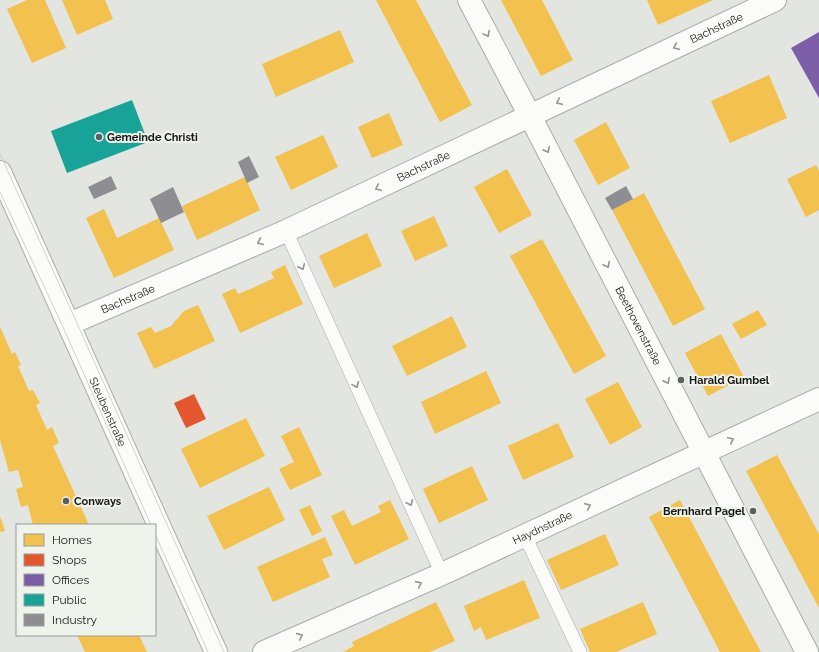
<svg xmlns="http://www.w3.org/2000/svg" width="819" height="652" viewBox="0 0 819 652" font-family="Raleway,sans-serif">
<rect width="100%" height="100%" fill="#e2e5e0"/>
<g fill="#f2c14e">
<polygon points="27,0 45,0 66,48 32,63 7,9"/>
<polygon points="62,0 105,0 113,19 77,35"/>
<polygon points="376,0 416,0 472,105 440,122"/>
<polygon points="501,0 542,0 573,60 541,76"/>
<polygon points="647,0 713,0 658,25"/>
<polygon points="340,30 354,62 276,97 262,64"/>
<polygon points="769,75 787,118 730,143 711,101"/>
<polygon points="389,113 403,145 372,158 358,127"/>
<polygon points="606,122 630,168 598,185 574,140"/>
<polygon points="323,135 338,167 291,190 275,157"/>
<polygon points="816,165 819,171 819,210 806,217 787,179"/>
<polygon points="507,169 532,215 499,233 474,187"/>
<polygon points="245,177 260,210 197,240 182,206"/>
<polygon points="644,193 705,309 673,326 612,210"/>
<polygon points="104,209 117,238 159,218 174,250 114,278 86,218"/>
<polygon points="434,216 448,246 415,261 401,231"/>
<polygon points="367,233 382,266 334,288 319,256"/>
<polygon points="542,239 606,356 574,374 510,256"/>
<polygon points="285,265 303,304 240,333 222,294 235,288 238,294 257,286 274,278 271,272"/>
<polygon points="198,305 215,341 154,369 137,333 151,327 155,333 171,326 184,311"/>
<polygon points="758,310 767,325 741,339 732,324"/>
<polygon points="452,316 467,347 407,376 392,346"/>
<polygon points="0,327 12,354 15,352 21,365 18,366 29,391 33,390 40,403 36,405 47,430 52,427 59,443 53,446 89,525 33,525 28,505 21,507 16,489 23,487 18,470 9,472 0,440"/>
<polygon points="721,334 744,377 708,396 685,353"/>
<polygon points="486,371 501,403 435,434 421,402"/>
<polygon points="618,382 642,427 610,445 585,399"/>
<polygon points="246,418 265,456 200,488 181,449"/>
<polygon points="558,423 574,457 523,480 508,446"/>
<polygon points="299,427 322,475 290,490 279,469 294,462 281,436"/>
<polygon points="777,455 819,534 819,608 746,471"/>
<polygon points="472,466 488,500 439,523 423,489"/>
<polygon points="269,487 285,520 224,550 207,516"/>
<polygon points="390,500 409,539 355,565 331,516 344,510 352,526 381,512 378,506"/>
<polygon points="680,500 742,617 761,652 720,652 680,575 649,517"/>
<polygon points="310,505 322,531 312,536 299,510"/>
<polygon points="0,516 5,531 0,532"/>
<polygon points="605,534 619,565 561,590 547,560"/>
<polygon points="325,537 333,555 322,559 330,577 273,602 257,567"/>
<polygon points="524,580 540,618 486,640 481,627 474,631 464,606"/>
<polygon points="436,602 455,641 430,652 343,652 354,646 352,642"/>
<polygon points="643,602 657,634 616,652 590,652 580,629"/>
<polygon points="77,635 139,635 147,652 85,652"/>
</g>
<polygon fill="#e4572e" points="194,394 206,419 186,428 174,403"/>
<polygon fill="#7b5ea7" points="819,32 819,98 791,48"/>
<polygon fill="#17a398" points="132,100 148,142 67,173 51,131"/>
<g fill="#8d8d92">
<polygon points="249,156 259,177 247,183 238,162"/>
<polygon points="111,176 117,189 94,199 88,187"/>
<polygon points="626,186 633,199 612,210 605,198"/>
<polygon points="173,187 184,212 161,223 150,199"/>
</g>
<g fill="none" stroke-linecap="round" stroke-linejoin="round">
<g stroke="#abadaa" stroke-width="14">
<g id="lane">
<path d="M286,231c52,115 105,229 156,343"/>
<polyline points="525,536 580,652"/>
</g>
</g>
<g stroke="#abadaa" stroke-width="24">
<g id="street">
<path id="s1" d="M469,0l61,116 277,536"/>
<path id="s2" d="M69,324l217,-93 489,-231"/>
<path id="s3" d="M264,652l178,-78 377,-175"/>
</g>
</g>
<g stroke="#abadaa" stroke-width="24">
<g id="secondary">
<path id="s4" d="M0,172l216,480"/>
</g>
</g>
<use href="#lane" stroke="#fbfbfa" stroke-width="13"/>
<use href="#street" stroke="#fbfbfa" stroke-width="22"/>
<use href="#secondary" stroke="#fbfbfa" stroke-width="22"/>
<g stroke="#d0d1d0" stroke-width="1">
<polyline points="0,154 76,321 224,652"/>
<polyline points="0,192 63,327 151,525"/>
<polyline points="155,534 208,652"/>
</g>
</g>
<defs><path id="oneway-chevron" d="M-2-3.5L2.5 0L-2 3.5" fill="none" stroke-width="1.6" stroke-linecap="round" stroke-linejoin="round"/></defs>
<g stroke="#949493">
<use href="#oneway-chevron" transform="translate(487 34) rotate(62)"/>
<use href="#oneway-chevron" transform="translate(676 47) rotate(155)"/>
<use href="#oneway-chevron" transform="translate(559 102) rotate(155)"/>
<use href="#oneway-chevron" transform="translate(547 150) rotate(63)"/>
<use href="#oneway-chevron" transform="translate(378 188) rotate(155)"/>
<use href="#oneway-chevron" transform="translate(260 242) rotate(157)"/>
<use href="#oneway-chevron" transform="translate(607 265) rotate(63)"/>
<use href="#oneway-chevron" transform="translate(302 267) rotate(65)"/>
<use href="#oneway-chevron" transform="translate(667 381) rotate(63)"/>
<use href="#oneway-chevron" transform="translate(356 385) rotate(66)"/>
<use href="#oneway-chevron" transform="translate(731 440) rotate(-25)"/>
<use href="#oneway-chevron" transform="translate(410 503) rotate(66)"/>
<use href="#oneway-chevron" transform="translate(588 506) rotate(-25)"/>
<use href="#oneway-chevron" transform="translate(419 584) rotate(-24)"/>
<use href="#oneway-chevron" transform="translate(300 636) rotate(-24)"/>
</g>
<g fill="#5d5f5c" stroke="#eef4ec" stroke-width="1.5">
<circle cx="99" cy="137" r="4"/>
<circle cx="681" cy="380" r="4"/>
<circle cx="66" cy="501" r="4"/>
<circle cx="753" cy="511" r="4"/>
</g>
<g text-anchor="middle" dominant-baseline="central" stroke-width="4" stroke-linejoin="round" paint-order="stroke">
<g font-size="11" fill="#161715" stroke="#eef4ec">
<text stroke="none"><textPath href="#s2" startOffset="712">Bachstraße</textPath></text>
<text stroke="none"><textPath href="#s2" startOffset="388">Bachstraße</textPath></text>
<text stroke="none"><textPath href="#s2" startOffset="64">Bachstraße</textPath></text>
<text stroke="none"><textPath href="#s1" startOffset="367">Beethovenstraße</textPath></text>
<text stroke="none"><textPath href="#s4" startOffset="263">Steubenstraße</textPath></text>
<text stroke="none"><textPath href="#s3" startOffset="305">Haydnstraße</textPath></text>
</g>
<g font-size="11" font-weight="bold" fill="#161715" stroke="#eef4ec" text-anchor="start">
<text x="107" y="137">Gemeinde Christi</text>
<text x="689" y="380">Harald Gumbel</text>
<text x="74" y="501">Conways</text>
<text x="745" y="511" text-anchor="end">Bernhard Pagel</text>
</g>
</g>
<rect x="16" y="524" width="140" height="112" fill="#eef4ec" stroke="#989c96"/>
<rect x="24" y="534" width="20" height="12" fill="#f2c14e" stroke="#989c96"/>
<text x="52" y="544" font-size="12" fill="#161715">Homes</text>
<rect x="24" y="554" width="20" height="12" fill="#e4572e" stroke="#989c96"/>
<text x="52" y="564" font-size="12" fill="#161715">Shops</text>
<rect x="24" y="574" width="20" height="12" fill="#7b5ea7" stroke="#989c96"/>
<text x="52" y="584" font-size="12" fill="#161715">Offices</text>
<rect x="24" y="594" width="20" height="12" fill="#17a398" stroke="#989c96"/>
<text x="52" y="604" font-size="12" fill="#161715">Public</text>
<rect x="24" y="614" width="20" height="12" fill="#8d8d92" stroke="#989c96"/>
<text x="52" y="624" font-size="12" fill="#161715">Industry</text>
</svg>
